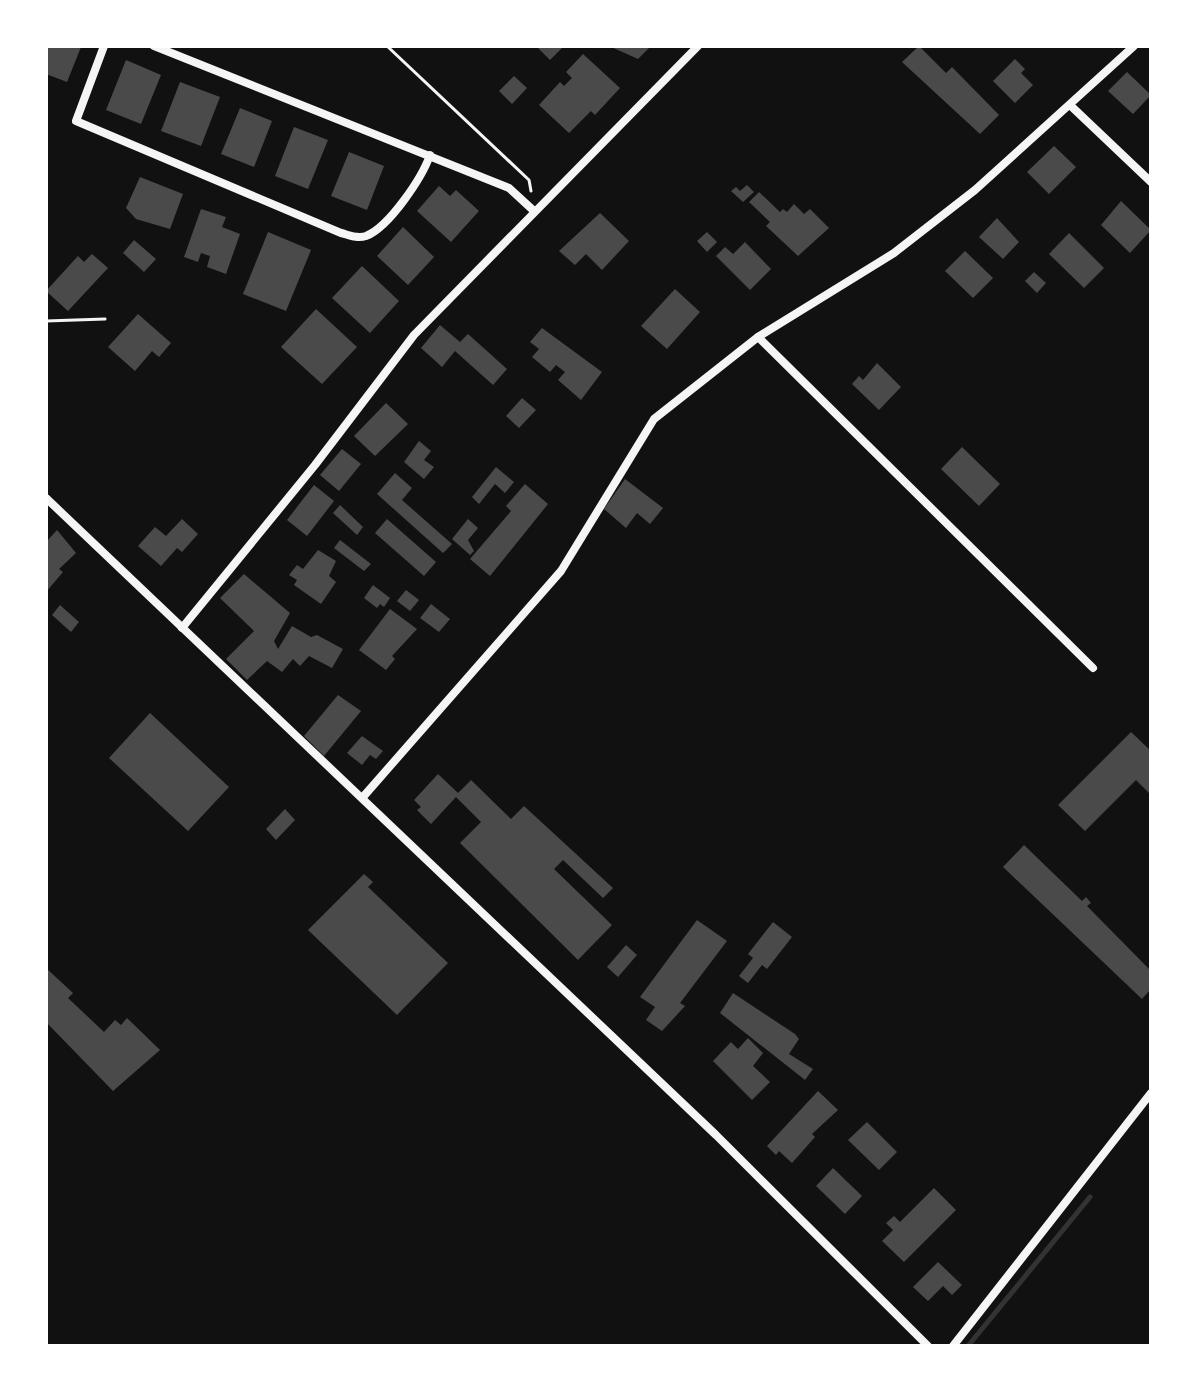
<svg xmlns="http://www.w3.org/2000/svg" width="1197" height="1392" viewBox="0 0 1197 1392" font-family="'Varela Round',sans-serif">
<rect width="100%" height="100%" fill="#111"/>
<g fill="none" stroke-linecap="round" stroke-linejoin="round">
<polyline stroke="#333" stroke-width="5" points="968,1346 1090,1197"/>
</g>
<g fill="#4a4a4a">
<polygon points="46,46 81,47 67,82 46,74"/>
<polygon points="536,46 564,46 550,60"/>
<polygon points="609,46 651,46 638,59"/>
<polygon points="919,46 946,73 952,67 999,115 980,134 902,62"/>
<polygon points="583,54 620,88 595,115 591,111 569,133 539,105 560,82 564,86 572,78 566,72"/>
<polygon points="1015,59 1025,69 1021,73 1033,85 1015,103 993,81"/>
<polygon points="126,60 161,75 141,124 106,110"/>
<polygon points="1127,72 1151,95 1133,114 1108,91"/>
<polygon points="514,76 527,88 512,104 499,91"/>
<polygon points="180,82 220,97 201,146 161,131"/>
<polygon points="240,108 272,121 254,167 221,154"/>
<polygon points="294,127 328,140 308,189 275,176"/>
<polygon points="1054,146 1076,167 1049,194 1027,172"/>
<polygon points="349,152 384,166 367,210 331,196"/>
<polygon points="140,177 183,194 170,229 136,219 126,208"/>
<polygon points="747,185 754,192 743,202 731,191 736,187 740,191"/>
<polygon points="439,186 450,196 456,190 479,211 451,242 417,211"/>
<polygon points="759,192 780,212 783,209 787,212 794,204 804,214 810,209 829,228 798,256 766,226 770,222 749,202"/>
<polygon points="1121,201 1151,230 1130,253 1101,225"/>
<polygon points="201,209 226,217 222,227 240,234 226,274 207,267 210,256 201,253 198,262 184,257"/>
<polygon points="600,213 629,241 602,270 586,254 575,265 559,251"/>
<polygon points="997,218 1019,242 1003,259 979,237"/>
<polygon points="403,227 434,257 408,285 377,256"/>
<polygon points="268,232 311,250 286,311 243,294"/>
<polygon points="707,232 717,242 707,252 697,241"/>
<polygon points="1069,233 1104,268 1084,288 1049,254"/>
<polygon points="134,240 156,259 144,272 123,253"/>
<polygon points="745,242 771,269 750,290 716,256 725,247 733,254"/>
<polygon points="965,251 993,278 973,298 945,271"/>
<polygon points="92,254 108,268 68,311 46,291 78,256 84,262"/>
<polygon points="362,266 399,301 370,333 332,298"/>
<polygon points="1034,272 1046,283 1037,293 1025,281"/>
<polygon points="675,289 700,312 667,349 641,326"/>
<polygon points="316,309 357,347 322,384 281,347"/>
<polygon points="138,314 171,343 159,357 152,351 135,371 108,347"/>
<polygon points="440,325 460,342 468,334 507,369 493,385 455,351 442,367 421,348"/>
<polygon points="542,328 602,372 581,400 558,380 565,372 556,365 550,372 532,357 539,349 530,342"/>
<polygon points="877,363 901,387 879,410 852,384 859,376 863,380"/>
<polygon points="522,398 536,410 519,428 506,416"/>
<polygon points="386,403 408,424 375,456 354,436"/>
<polygon points="419,441 431,451 424,460 434,467 424,479 404,462"/>
<polygon points="962,447 1000,484 979,506 941,469"/>
<polygon points="342,449 361,464 339,491 320,475"/>
<polygon points="496,467 514,482 505,493 495,484 479,504 472,497"/>
<polygon points="395,473 412,488 402,500 452,544 443,553 377,494"/>
<polygon points="625,479 663,508 650,524 637,513 626,528 604,509"/>
<polygon points="525,484 548,504 490,576 470,559 511,511 506,506"/>
<polygon points="314,485 334,501 307,536 287,520"/>
<polygon points="340,505 363,527 357,535 333,513"/>
<polygon points="182,519 198,534 182,552 177,548 161,566 138,546 155,527 166,536"/>
<polygon points="387,519 436,562 424,576 375,533"/>
<polygon points="468,519 478,528 468,540 474,551 470,555 452,539"/>
<polygon points="57,530 76,553 59,569 63,572 46,592 46,542"/>
<polygon points="340,540 371,564 364,571 334,548"/>
<polygon points="318,550 336,561 329,576 336,582 321,604 294,585 297,580 289,575 297,565 303,569"/>
<polygon points="244,574 290,613 274,641 278,649 292,626 311,637 317,635 343,649 332,668 309,656 300,666 293,659 282,672 267,661 247,680 226,659 254,631 220,598"/>
<polygon points="373,585 390,598 384,607 380,604 377,608 364,598"/>
<polygon points="406,590 419,600 410,611 397,601"/>
<polygon points="431,604 450,619 439,632 420,618"/>
<polygon points="60,605 79,622 71,632 52,615"/>
<polygon points="390,609 417,629 392,656 395,659 386,670 359,650"/>
<polygon points="338,695 361,711 324,756 304,736"/>
<polygon points="150,713 229,787 188,831 109,758"/>
<polygon points="1131,732 1151,751 1151,795 1136,780 1085,831 1058,805"/>
<polygon points="362,736 383,751 376,759 370,755 362,765 347,753"/>
<polygon points="438,774 458,793 471,780 511,819 524,806 613,888 603,898 563,860 554,869 612,925 578,960 460,843 481,822 456,797 431,824 417,810 421,807 414,800"/>
<polygon points="285,809 295,820 276,840 266,829"/>
<polygon points="1024,845 1082,901 1086,897 1091,903 1087,906 1151,971 1151,989 1142,999 1003,867"/>
<polygon points="364,874 373,882 368,887 448,963 397,1015 308,930"/>
<polygon points="697,920 727,941 680,1003 685,1006 662,1031 646,1020 655,1007 640,997"/>
<polygon points="773,922 792,937 767,969 762,965 748,983 739,976 753,958 748,954"/>
<polygon points="626,945 637,955 618,977 607,967"/>
<polygon points="46,968 73,993 68,998 104,1032 115,1020 121,1025 127,1018 160,1050 113,1091 46,1022"/>
<polygon points="733,993 795,1034 799,1039 789,1054 813,1069 805,1080 720,1013"/>
<polygon points="748,1038 763,1053 753,1066 770,1082 752,1100 713,1061 731,1042 738,1049"/>
<polygon points="818,1091 838,1110 812,1134 815,1137 792,1163 779,1151 776,1155 767,1146"/>
<polygon points="867,1122 897,1152 879,1170 848,1140"/>
<polygon points="833,1168 862,1196 845,1214 816,1186"/>
<polygon points="934,1188 956,1210 904,1262 882,1241 893,1230 886,1223 894,1216 900,1222"/>
<polygon points="938,1262 962,1285 952,1295 943,1286 928,1301 913,1287"/>
</g>
<g fill="none" stroke-linecap="round" stroke-linejoin="round">
<g stroke="#f5f5f5" stroke-width="3">
<polyline points="387,46 529,180 531,191"/>
<polyline points="46,321 105,319"/>
</g>
<g stroke="#f5f5f5" stroke-width="8">
<path d="M104,46l-28,75 265,112c8,2 16,6 25,3 23,-9 56,-58 64,-81"/>
<polyline points="154,46 509,188 534,211"/>
<polyline points="1071,106 1151,182"/>
<polyline points="758,337 1093,668"/>
<polyline points="46,498 716,1135 928,1346"/>
<polyline points="182,628 315,465 414,335 698,46"/>
<polyline points="363,797 561,571 654,419 758,337 894,253 975,190 1134,46"/>
<polyline points="953,1346 1151,1093"/>
</g>
</g>
<rect width="1197" height="1392" fill="none" stroke="#ffffff" stroke-width="96"/>
</svg>
